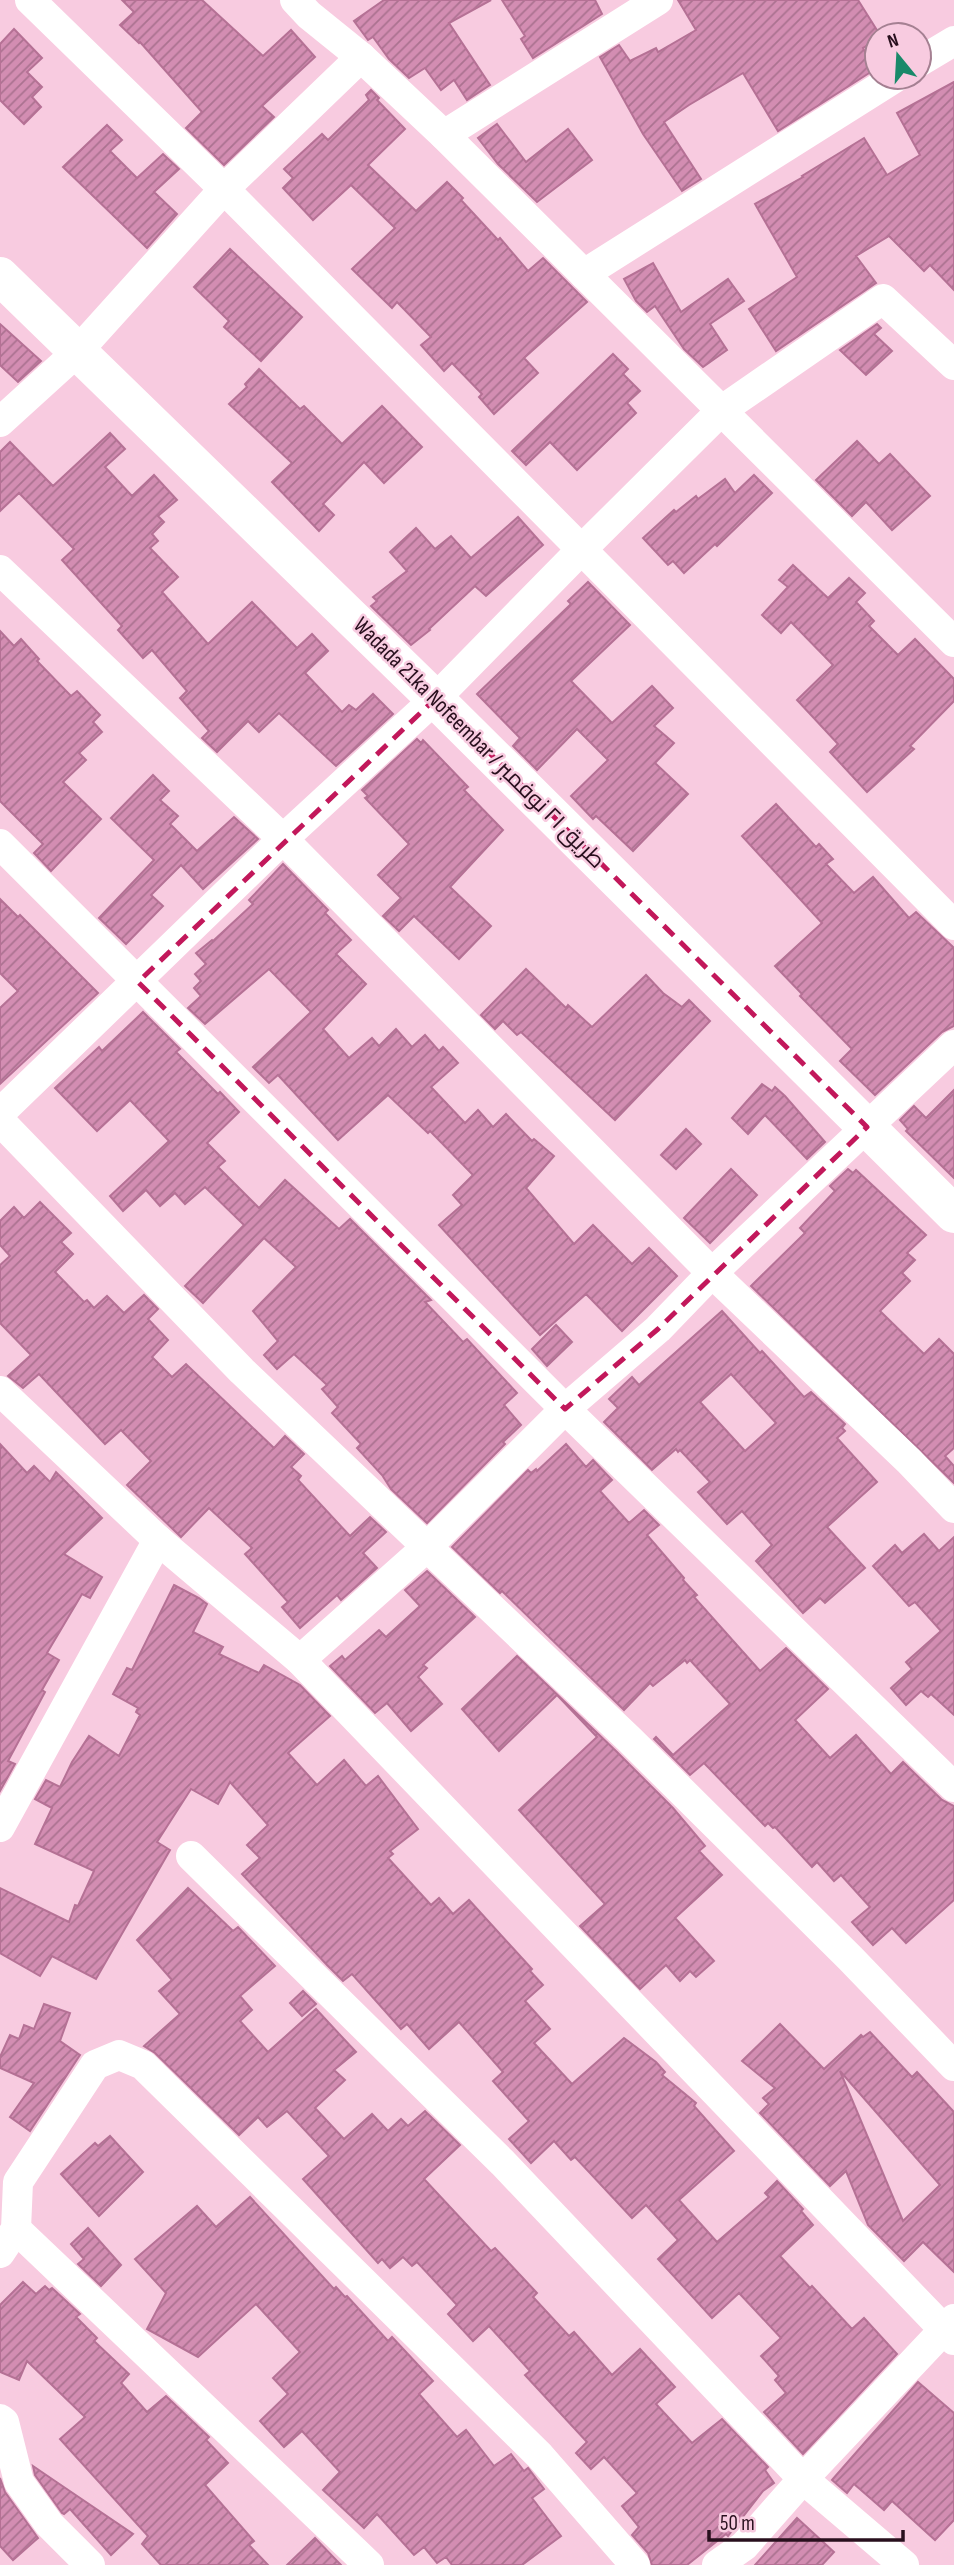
<svg xmlns="http://www.w3.org/2000/svg" width="954" height="2565" viewBox="0 0 954 2565" font-family="'Sofia Sans Condensed',Cairo,sans-serif">
<defs>
<pattern id="building-hatch" width="6" height="6" patternUnits="userSpaceOnUse" patternTransform="scale(1.75)"><rect width="6" height="6" fill="#d38db2"/><path d="M-1 1l2-2M0 6l6-6M5 7l2-2" fill="none" stroke="#ab7290"/></pattern>
</defs>
<rect width="100%" height="100%" fill="#f8cbe0"/>
<g fill="url(#building-hatch)" stroke="#b57195" stroke-width="2" fill-rule="evenodd">
<polygon points="122,0 202,0 263,56 291,30 315,57 262,106 274,117 224,165 186,128 202,112 140,42 139,43 120,25 134,12"/>
<polygon points="384,0 491,0 449,23 490,85 467,100 454,80 441,90 425,68 409,78 389,59 373,37 368,40 354,21"/>
<polygon points="502,0 595,0 602,14 533,58 521,39 525,36"/>
<polygon points="678,0 858,0 880,35 877,35 877,40 863,48 874,70 778,131 743,73 689,105 664,122 701,179 682,191 643,134 600,57 619,45 630,61 656,48 658,52 696,30"/>
<polygon points="14,29 42,58 27,72 42,87 32,97 41,107 24,124 0,100 0,44"/>
<polygon points="954,82 954,290 930,265 924,271 889,236 856,256 876,283 776,351 749,309 797,277 755,204 803,177 802,176 864,138 887,175 920,155 897,113"/>
<polygon points="371,90 379,98 377,100 405,129 368,165 416,211 447,182 463,198 461,200 498,240 500,238 528,271 543,258 587,302 524,358 538,373 494,414 479,397 482,394 452,363 444,371 421,345 431,337 397,302 392,308 352,269 395,228 351,185 313,220 283,188 293,178 284,169 322,134 328,140 369,100 366,95"/>
<polygon points="497,124 526,162 568,129 592,160 537,202 498,164 478,138"/>
<polygon points="107,125 122,140 110,151 137,178 163,154 179,169 154,192 177,214 147,248 63,167"/>
<polygon points="230,249 302,317 261,361 224,327 229,321 194,287"/>
<polygon points="653,263 681,312 728,279 744,301 710,324 727,350 703,367 684,349 655,306 647,312 636,301 624,279"/>
<polygon points="0,324 41,361 18,382 0,365"/>
<polygon points="877,324 881,328 874,334 892,351 866,375 840,350"/>
<polygon points="613,354 628,369 623,374 640,391 627,403 636,413 577,470 550,442 526,465 512,451"/>
<polygon points="259,369 300,409 304,406 342,444 382,406 422,447 384,483 364,462 323,504 334,515 319,531 272,482 292,463 229,404 247,387 245,384"/>
<polygon points="110,433 125,449 105,467 132,496 154,475 177,500 158,516 164,522 152,534 158,541 150,548 178,577 162,592 208,644 252,602 297,648 312,634 328,651 305,673 342,712 349,705 356,710 373,694 393,714 336,766 279,713 259,732 248,721 217,752 202,738 209,731 180,698 187,691 152,650 143,658 118,630 122,626 62,560 74,549 19,493 0,511 0,452 10,442 53,486"/>
<polygon points="857,441 879,464 890,454 930,496 892,530 866,502 852,516 816,480"/>
<polygon points="754,475 772,493 717,546 715,544 684,573 673,561 668,565 643,538 674,510 676,512 696,496 698,499 725,479 735,493"/>
<polygon points="518,517 543,545 486,596 475,586 429,629 430,630 411,645 371,606 377,601 373,597 407,571 390,552 416,528 435,549 451,536 471,558"/>
<polygon points="793,565 828,598 849,578 865,593 856,602 874,621 869,626 898,655 915,639 954,679 954,701 910,746 914,749 867,792 830,752 838,744 797,700 833,665 791,622 781,633 762,615 788,587 779,580"/>
<polygon points="588,582 630,625 571,681 612,723 652,686 673,708 654,726 674,743 655,763 688,794 633,851 596,816 593,819 571,796 608,760 577,729 537,770 513,746 520,738 477,694 571,604 568,601"/>
<polygon points="0,631 14,646 21,639 39,659 37,661 71,696 77,691 100,715 93,722 102,732 79,753 86,760 63,782 101,819 51,871 34,853 43,844 0,801"/>
<polygon points="417,739 421,743 423,740 468,787 464,790 503,830 450,887 491,926 459,959 414,916 399,931 383,916 401,898 378,875 409,844 365,798 368,796 362,790"/>
<polygon points="153,775 169,791 160,800 178,816 170,824 197,851 234,817 258,839 203,889 181,865 151,895 163,906 126,944 99,918 154,860 111,818"/>
<polygon points="776,804 816,847 819,844 833,859 826,864 854,893 873,877 909,918 916,912 954,948 954,1026 942,1032 875,1095 840,1061 852,1049 800,996 802,994 775,966 822,923 742,836"/>
<polygon points="283,864 328,910 325,913 351,940 336,954 366,984 323,1029 349,1058 372,1038 379,1046 396,1029 412,1047 425,1035 439,1051 443,1047 458,1063 431,1087 465,1123 478,1110 493,1127 506,1114 532,1141 534,1139 554,1156 526,1188 574,1244 593,1225 632,1264 649,1248 677,1276 622,1331 586,1294 540,1335 439,1225 462,1205 453,1195 473,1175 430,1131 428,1133 388,1095 338,1140 278,1075 269,1083 253,1067 311,1012 269,969 205,1024 188,1008 201,996 194,988 201,981 195,974 206,964 196,953 212,940 213,941 253,904 249,900"/>
<polygon points="0,899 18,917 20,915 98,993 0,1084 0,1008 18,991 0,973"/>
<polygon points="526,969 566,1008 568,1005 592,1027 646,975 663,993 682,1007 689,1000 710,1021 615,1120 521,1032 517,1035 503,1021 495,1029 481,1015"/>
<polygon points="143,1012 180,1049 176,1052 218,1094 220,1092 239,1112 207,1143 225,1161 218,1167 259,1208 285,1180 339,1229 350,1219 431,1300 425,1302 463,1342 467,1339 517,1393 504,1405 521,1425 503,1442 505,1444 427,1523 391,1489 382,1475 357,1448 361,1444 332,1413 338,1407 322,1389 327,1385 294,1354 277,1369 264,1355 278,1341 253,1311 296,1267 264,1238 203,1303 185,1286 244,1225 205,1187 185,1204 175,1193 160,1206 146,1190 123,1211 110,1196 169,1141 130,1100 97,1131 55,1088 99,1047 102,1051"/>
<polygon points="762,1084 772,1091 775,1087 785,1096 825,1142 807,1159 765,1115 748,1134 732,1118"/>
<polygon points="954,1090 954,1178 906,1131 908,1129 900,1120 914,1106 926,1118"/>
<polygon points="686,1129 701,1144 676,1169 661,1155"/>
<polygon points="731,1169 757,1195 710,1243 684,1218"/>
<polygon points="848,1169 853,1173 856,1170 926,1235 907,1253 915,1260 902,1273 910,1281 880,1311 924,1354 939,1339 954,1354 954,1448 945,1456 954,1466 954,1483 751,1286 805,1233 800,1228 835,1191 830,1186"/>
<polygon points="40,1202 71,1233 61,1242 73,1254 55,1272 84,1302 87,1300 94,1308 107,1296 124,1313 144,1295 158,1309 148,1319 168,1340 152,1357 172,1377 186,1364 274,1448 285,1436 304,1454 291,1467 301,1476 298,1480 350,1536 370,1517 386,1532 363,1553 377,1568 341,1600 337,1595 300,1628 282,1607 288,1602 245,1554 252,1548 209,1508 181,1537 127,1485 151,1461 121,1430 105,1444 39,1374 23,1388 8,1376 31,1355 0,1323 0,1265 10,1256 0,1245 0,1221 14,1207 24,1218"/>
<path d="M722,1311l38,42 2,-2 42,46 7,-5 34,32 -3,4 3,3 -8,7 40,44 -50,45 38,41 -40,35 -5,-5 -17,15 -47,-52 16,-16 -30,-34 -15,13 -29,-32 12,-10 -30,-32 -2,2 -2,-3 -24,21 -48,-48 14,-14 -9,-9 23,-22 7,8zM731,1374l45,49 -31,28 -45,-49z"/>
<polygon points="556,1325 572,1342 547,1366 532,1349"/>
<polygon points="0,1444 27,1473 34,1466 50,1482 56,1472 102,1518 64,1554 102,1577 90,1598 82,1594 47,1653 59,1660 42,1690 45,1692 8,1761 15,1764 0,1791"/>
<polygon points="566,1444 586,1467 593,1460 612,1480 600,1491 629,1523 644,1510 659,1525 647,1535 684,1578 683,1580 697,1595 694,1597 760,1671 786,1648 828,1689 795,1720 830,1758 856,1735 891,1774 903,1762 942,1800 954,1806 954,1900 906,1943 892,1928 873,1945 852,1922 870,1907 841,1875 834,1881 817,1862 812,1867 775,1827 773,1828 768,1823 765,1826 704,1763 690,1775 654,1739 656,1737 673,1755 730,1704 690,1660 687,1663 685,1660 653,1686 650,1683 624,1710 502,1591 500,1593 452,1547 528,1470 531,1473 536,1469 537,1471"/>
<polygon points="924,1534 939,1551 954,1537 954,1715 931,1694 928,1697 921,1691 906,1705 891,1688 912,1669 906,1662 941,1631 915,1602 909,1606 873,1566 895,1545 902,1553"/>
<polygon points="427,1571 475,1617 423,1665 427,1668 418,1677 442,1704 411,1731 387,1703 375,1713 330,1666 342,1656 345,1660 379,1630 386,1637 420,1606 405,1590"/>
<polygon points="174,1585 199,1598 207,1604 193,1632 223,1647 219,1654 259,1673 264,1665 300,1685 330,1716 288,1753 317,1785 344,1760 366,1786 378,1776 418,1829 390,1851 393,1854 388,1858 431,1905 439,1898 453,1914 469,1900 532,1969 530,1971 543,1985 525,2001 550,2029 534,2043 572,2084 624,2038 656,2062 665,2072 662,2075 696,2103 694,2106 734,2151 679,2200 717,2242 769,2197 765,2193 777,2181 803,2209 801,2211 813,2225 780,2256 810,2288 812,2286 852,2329 864,2318 897,2354 803,2454 764,2412 786,2393 775,2380 779,2376 761,2356 781,2338 739,2293 712,2318 658,2259 678,2240 646,2205 632,2218 575,2157 571,2160 554,2141 531,2163 509,2139 529,2121 493,2081 503,2072 459,2022 429,2049 407,2024 401,2029 352,1974 343,1981 327,1965 242,1874 260,1858 247,1845 268,1825 230,1782 218,1804 191,1789 157,1842 170,1850 96,1979 52,1956 40,1976 0,1953 0,1888 69,1922 75,1905 78,1906 94,1871 35,1844 52,1808 35,1799 46,1780 60,1787 72,1762 89,1736 119,1756 140,1715 136,1712 138,1708 113,1694 127,1668 132,1670"/>
<polygon points="517,1656 617,1752 673,1808 705,1846 699,1851 722,1875 675,1918 714,1961 696,1977 690,1971 680,1981 666,1965 640,1989 580,1926 605,1904 519,1810 597,1737 557,1695 499,1751 462,1709"/>
<polygon points="188,1888 233,1931 238,1927 275,1966 240,1996 252,2010 240,2021 268,2052 316,2009 356,2052 334,2070 345,2080 315,2108 344,2139 372,2114 388,2131 401,2119 408,2126 425,2111 460,2145 424,2179 491,2251 495,2248 537,2293 533,2297 569,2336 574,2332 612,2375 640,2349 675,2387 656,2404 692,2443 722,2419 768,2467 765,2470 774,2483 763,2491 728,2536 726,2534 687,2565 652,2565 648,2553 632,2535 639,2527 622,2506 637,2493 604,2457 591,2469 576,2453 587,2442 525,2375 530,2371 489,2326 473,2341 448,2314 457,2305 417,2262 412,2266 403,2257 390,2268 382,2259 378,2263 303,2179 329,2156 287,2111 267,2127 258,2117 239,2135 155,2053 144,2046 180,2014 159,1991 172,1980 137,1940"/>
<polygon points="303,1991 316,2004 302,2016 290,2003"/>
<polygon points="44,2004 70,2013 60,2041 80,2055 30,2131 10,2117 34,2083 0,2068 0,2057 10,2035 19,2039 24,2025 34,2029"/>
<path d="M780,2024l44,45 37,-34 2,2 7,-5 42,45 5,-5 37,40v160l-31,-30 -19,19 -36,-36 -22,-54 -16,15 -70,-73 9,-9 -6,-6 12,-10 -33,-27zM840,2071l100,114 -37,36z"/>
<polygon points="110,2136 143,2172 99,2216 61,2174 95,2143 98,2146"/>
<polygon points="250,2197 334,2289 336,2287 345,2297 347,2296 388,2341 392,2337 433,2381 419,2394 457,2437 466,2430 494,2466 511,2454 524,2471 528,2468 544,2489 532,2498 561,2536 522,2565 452,2565 446,2557 437,2563 424,2547 414,2555 377,2514 364,2528 323,2490 340,2472 302,2431 284,2447 260,2421 288,2394 273,2378 300,2352 256,2304 198,2357 147,2329 166,2293 135,2259 197,2206 216,2227"/>
<polygon points="88,2228 121,2265 101,2286 78,2264 84,2259 71,2244"/>
<polygon points="23,2282 36,2294 45,2286 49,2290 52,2288 80,2314 76,2317 97,2338 94,2341 129,2374 121,2383 147,2412 166,2396 209,2437 206,2440 228,2463 205,2485 254,2541 249,2545 268,2565 161,2565 142,2544 148,2536 60,2439 85,2417 27,2361 19,2380 0,2372 0,2305"/>
<polygon points="918,2382 954,2413 954,2520 935,2540 892,2501 884,2510 854,2484 847,2493 832,2480"/>
<polygon points="33,2466 55,2481 133,2534 111,2555 70,2509 64,2514 62,2513 35,2475"/>
<polygon points="0,2478 5,2492 38,2538 13,2560 0,2546"/>
<polygon points="797,2518 834,2552 822,2565 755,2565"/>
<polygon points="315,2538 341,2565 287,2565"/>
</g>
<g fill="none" stroke-linecap="round" stroke-linejoin="round">
<g stroke="#fff" stroke-width="30">
<polyline points="30,0 224,189 954,925"/>
<polyline points="295,0 309,15 361,57"/>
<polyline points="919,62 954,41"/>
<polyline points="444,135 658,0"/>
<polyline points="584,274 954,642"/>
<polyline points="0,422 77,352 224,189 361,57 444,135 584,274 896,77"/>
<polyline points="0,570 283,839 712,1273 909,1461 954,1508"/>
<polyline points="0,844 565,1409 954,1787"/>
<polyline points="0,1113 283,839 435,699 582,549 722,410 883,299 954,365"/>
<polyline points="0,1121 242,1371 629,1739 850,1958 954,2066"/>
<polyline points="0,1391 158,1540 300,1660 954,2340"/>
<polyline points="300,1660 428,1546 565,1409 658,1329 712,1273 954,1045"/>
<polyline points="0,1827 158,1540"/>
<polyline points="191,1856 503,2163 803,2479 904,2565"/>
<polyline points="16,2229 369,2565"/>
<polyline points="0,2253 16,2229 18,2182 95,2065 119,2055 143,2065 540,2456 635,2565"/>
<polyline points="0,2419 4,2422 19,2482 49,2524 90,2565"/>
<polyline points="717,2565 744,2546 803,2479 954,2319"/>
</g>
<polyline stroke="#fff" stroke-width="38" points="0,276 435,699 954,1214"/>
</g>
<path fill="none" stroke="#c2185b" stroke-width="5" stroke-dasharray="14 9" stroke-linejoin="round" d="M435,699l432,428 -209,202 -93,80 -427,-427z"/>
<g text-anchor="middle" dominant-baseline="central" stroke-width="5" stroke-linejoin="round" paint-order="stroke">
<g font-size="23" fill="#280f1d" stroke="#f8cbe0">
<text transform="translate(479 743) rotate(45)">Wadada 21ka Nofeembar / طريق ٢١ نوفمبر</text>
</g>
</g>
<g transform="translate(898 56) rotate(342)"><circle r="33" fill="#f8cbe0" stroke="#a58092" stroke-width="2"/>
<path d="M0-5L12 26L0 18L-12 26Z" fill="#198969"/>
<text y="-10" font-size="19" font-weight="bold" text-anchor="middle" fill="#280f1d">N</text>
</g>
<path d="M709 2530v10h194v-10" fill="none" stroke="#280f1d" stroke-width="3.5"/>
<text x="720" y="2530" font-size="21" fill="#280f1d" stroke="#f8cbe0" stroke-width="5" paint-order="stroke">50 m</text>
</svg>
